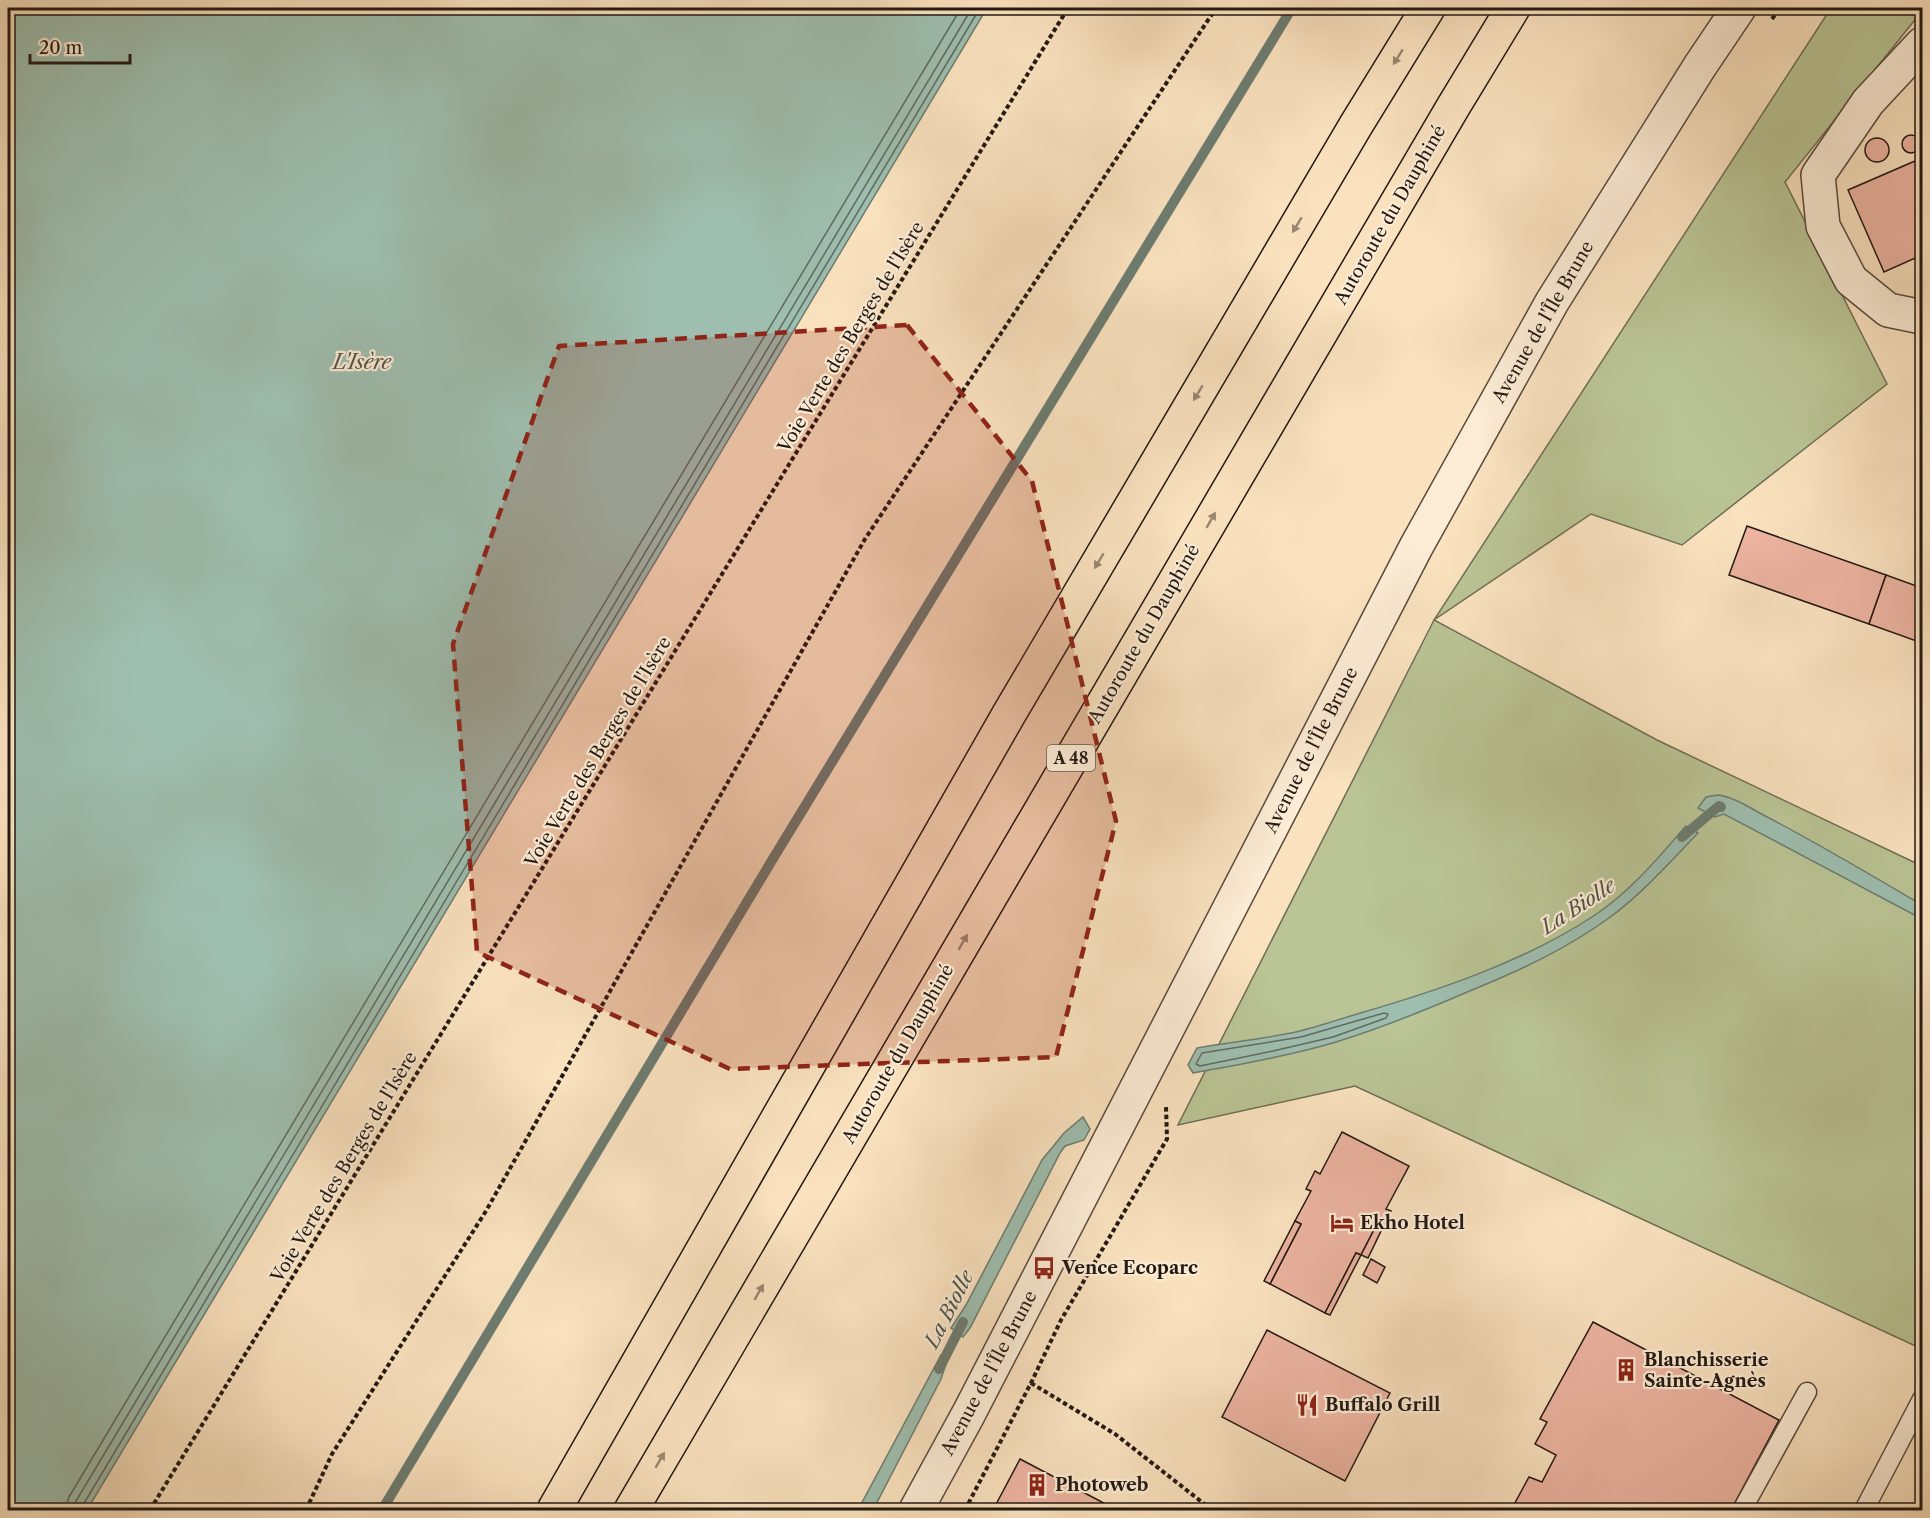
<svg xmlns="http://www.w3.org/2000/svg" width="1930" height="1518" viewBox="0 0 1930 1518" font-family="'Libre Caslon Text',serif">
<rect width="100%" height="100%" fill="#fae2bf"/>
<filter id="stains"><feTurbulence type="fractalNoise" baseFrequency=".00333" numOctaves="4"/><feColorMatrix values="0 0 0 0 .2 0 0 0 0 .09 0 0 0 0 .02 0 0 0 .5 -.17"/></filter>
<radialGradient id="worn" r=".72"><stop offset=".6" stop-color="#630" stop-opacity="0"/><stop offset="1" stop-color="#630" stop-opacity=".3"/></radialGradient>
<polygon fill="#bac495" stroke="#6e6e54" stroke-width="1.5" points="1831,8 1922,8 1922,11 1785,182 1887,384 1682,545 1591,514 1434,620 1657,740 1922,866 1922,1349 1355,1086 1178,1125 1434,620"/>
<g fill="#9ebeaf" stroke="#6d7c71" stroke-width="1.5">
<polygon points="8,8 987,8 87,1510 8,1510"/>
<path d="M1718,795c17,2 35,15 51,23 52,27 102,57 153,87v14l-198,-105 -9,3 -17,-9 8,-11z"/>
<path d="M1686,826l12,7c-28,29 -56,61 -89,85 -43,31 -88,52 -137,72 -44,19 -90,38 -136,52 -47,14 -95,22 -143,31l-5,-8 9,-17c34,-6 69,-9 103,-17 19,-5 38,-11 57,-17 80,-23 169,-53 238,-99 36,-24 63,-57 91,-89z"/>
<polygon points="1083,1117 1090,1129 1084,1140 1065,1146 1060,1153 970,1328 963,1337 951,1328 966,1305 1042,1160 1064,1133"/>
<polygon points="941,1355 948,1358 941,1379 873,1510 858,1510"/>
</g>
<g fill="none" stroke-linecap="round" stroke-linejoin="round">
<g stroke="#606b61" stroke-width="1.5">
<polygon points="1384,1013 1388,1014 1386,1018 1333,1037 1273,1051 1200,1066 1196,1064 1202,1053 1301,1037"/>
<polyline points="65,1510 69,1497 961,8"/>
<polyline points="74,1510 76,1501 972,8"/>
<polyline points="82,1510 83,1505 980,8"/>
</g>
<g stroke="#6d7c71" stroke-width="10">
<polyline points="1682,837 1719,806 1721,807"/>
<polyline points="939,1369 963,1322"/>
<polyline points="382,1510 774,857 1292,8"/>
</g>
</g>
<g fill="#edb4a1" stroke="#231813" stroke-width="1.5">
<circle cx="1911" cy="144" r="9"/>
<circle cx="1877" cy="150" r="12"/>
<polygon points="1922,158 1922,255 1884,272 1848,190"/>
<polygon points="1747,526 1886,575 1869,624 1729,575"/>
<polygon points="1886,575 1922,588 1922,643 1869,624"/>
<polygon points="1342,1132 1409,1166 1386,1209 1391,1211 1382,1229 1376,1226 1361,1255 1356,1253 1325,1313 1270,1284 1301,1224 1295,1221 1311,1191 1306,1189 1315,1171 1320,1174"/>
<polygon points="1295,1221 1301,1224 1270,1284 1264,1281"/>
<polygon points="1376,1226 1382,1229 1368,1258 1361,1255"/>
<polygon points="1356,1253 1361,1255 1330,1315 1325,1313"/>
<polygon points="1371,1259 1385,1267 1377,1283 1363,1275"/>
<polygon points="1593,1322 1779,1420 1731,1510 1511,1510 1529,1477 1542,1482 1556,1455 1535,1444 1547,1422 1540,1419"/>
<polygon points="1267,1330 1390,1393 1345,1481 1222,1417"/>
<polygon points="1020,1459 1117,1510 993,1510"/>
</g>
<g fill="none" stroke-linecap="round" stroke-linejoin="round">
<g stroke="#594a3e" stroke-width="21">
<g id="service">
<polyline points="1742,1510 1807,1392"/>
<polyline points="1864,1510 1922,1399"/>
</g>
</g>
<g stroke="#594a3e" stroke-width="36">
<polyline id="minor" points="1922,44 1868,102 1818,175 1823,226 1851,280 1888,310 1922,317"/>
</g>
<g stroke="#594a3e" stroke-width="36">
<polyline id="tertiary" points="916,1510 969,1413 1416,547 1552,302 1700,66 1739,8"/>
</g>
<g stroke="#231813" stroke-width="36">
<g id="motorway">
<polyline points="554,1510 1009,714 1356,125 1428,8"/>
<polyline points="631,1510 1453,107 1513,8"/>
</g>
</g>
<g stroke="#231813" stroke-width="4" stroke-dasharray="4.5 3" stroke-linecap="butt">
<polyline points="1772,19 1780,8"/>
<polyline points="1031,1383 1115,1434 1212,1510"/>
<polyline points="150,1510 1068,8"/>
<polyline points="306,1510 332,1454 486,1211 865,539 1216,8"/>
<polyline points="965,1510 1031,1383 1061,1320 1167,1139 1166,1107"/>
</g>
<use href="#service" stroke="#fcecd5" stroke-width="18"/>
<use href="#minor" stroke="#fcecd5" stroke-width="33"/>
<use href="#tertiary" stroke="#fcecd5" stroke-width="33"/>
<use href="#motorway" stroke="#fae2bf" stroke-width="33"/>
</g>
<defs><path id="oneway-solid" d="M-6-.8H1V-3.2L6.5 0L1 3.2V.8H-6Z" transform="scale(1.5)"/></defs>
<g fill="#998772">
<use href="#oneway-solid" transform="translate(1398 57) rotate(122)"/>
<use href="#oneway-solid" transform="translate(1297 225) rotate(121)"/>
<use href="#oneway-solid" transform="translate(1198 393) rotate(121)"/>
<use href="#oneway-solid" transform="translate(1211 520) rotate(-60)"/>
<use href="#oneway-solid" transform="translate(1099 561) rotate(121)"/>
<use href="#oneway-solid" transform="translate(963 942) rotate(-60)"/>
<use href="#oneway-solid" transform="translate(759 1292) rotate(-60)"/>
<use href="#oneway-solid" transform="translate(660 1460) rotate(-60)"/>
</g>
<path fill="#8f2418" fill-opacity="0.2" stroke="#8f2418" stroke-width="4.5" stroke-dasharray="12 8" stroke-linejoin="round" d="M907,325l125,156 84,340 -60,236 -326,12 -253,-117 -24,-308 106,-298z"/>
<defs>
<g id="hotel-bare" transform="scale(1.8)"><path d="M-6-4.5h1.5V1H6V5H4.5V3h-9V5H-6ZM-4 0a1.8 1.8 0 1 1 3.6 0ZM.5 0V-2.5h3Q6-2.5 6 0Z" fill="#8f2418" stroke="#fcecd5" stroke-width="2.5" paint-order="stroke"/></g>
<g id="bus-bare" transform="scale(1.8)"><path d="M-5-6H5V4H4V6H2V4H-2V6H-4V4H-5ZM-3.5-4V0h7V-4ZM-3.5 1.2v1.5H-2V1.2ZM2 1.2v1.5H3.5V1.2Z" fill="#8f2418" stroke="#fcecd5" stroke-width="2.5" paint-order="stroke"/></g>
<g id="building-bare" transform="scale(1.8)"><path d="M-4-6H4V6H1V3H-1V6H-4ZM-2.5-4.3h1.7v1.8h-1.7ZM.8-4.3h1.7v1.8H.8ZM-2.5-1h1.7V.8h-1.7ZM.8-1h1.7V.8H.8Z" fill="#8f2418" stroke="#fcecd5" stroke-width="2.5" paint-order="stroke"/></g>
<g id="restaurant-bare" transform="scale(1.8)"><path d="M-5-6h1v4h1v-4h1v4h1v-4h1v5L-1.5 .5V6h-2V.5L-5-1ZM5-6V6H3V1.5H1.5Q1.5-4 5-6Z" fill="#8f2418" stroke="#fcecd5" stroke-width="2.5" paint-order="stroke"/></g>
</defs>
<g fill-rule="evenodd">
<use href="#hotel-bare" x="1342" y="1223"/>
<use href="#bus-bare" x="1044" y="1268"/>
<use href="#building-bare" x="1626" y="1370"/>
<use href="#restaurant-bare" x="1307" y="1405"/>
<use href="#building-bare" x="1037" y="1485"/>
</g>
<g text-anchor="middle" dominant-baseline="central" stroke-width="4.5" stroke-linejoin="round" paint-order="stroke">
<rect fill="#fcecd5" stroke="#64584d" stroke-width="1.5" x="1047" y="745" width="48" height="26" rx="4.5"/>
<g font-size="16" font-weight="bold" fill="#231813">
<text x="1071" y="758">A 48</text>
</g>
<g font-size="18" fill="#231813" stroke="#fcecd5">
<text transform="translate(1390 215) rotate(-60)">Autoroute du Dauphiné</text>
<text transform="translate(1543 322) rotate(-60)">Avenue de l'Île Brune</text>
<text transform="translate(851 337) rotate(-59)">Voie Verte des Berges de l'Isère</text>
<text transform="translate(1144 634) rotate(-60)">Autoroute du Dauphiné</text>
<text transform="translate(1311 750) rotate(-63)">Avenue de l'Île Brune</text>
<text transform="translate(598 752) rotate(-59)">Voie Verte des Berges de l'Isère</text>
<text transform="translate(898 1054) rotate(-60)">Autoroute du Dauphiné</text>
<text transform="translate(344 1167) rotate(-59)">Voie Verte des Berges de l'Isère</text>
<text transform="translate(989 1373) rotate(-62)">Avenue de l'Île Brune</text>
</g>
<g font-size="18" font-weight="bold" fill="#231813" stroke="#fcecd5" text-anchor="start">
<text x="1360" y="1223">Ekho Hotel</text>
<text x="1062" y="1268">Vence Ecoparc</text>
<text x="1644" y="1360">Blanchisserie<tspan x="1644" dy="21">Sainte-Agnès</tspan></text>
<text x="1325" y="1405">Buffalo Grill</text>
<text x="1055" y="1485">Photoweb</text>
</g>
<g font-size="20" font-style="italic" fill="#4e524a" stroke="#fcecd5">
<text x="362" y="362">L'Isère</text>
<text transform="translate(1578 906) rotate(-33)">La Biolle</text>
<text transform="translate(949 1309) rotate(-63)">La Biolle</text>
</g>
</g>
<rect width="1930" height="1518" fill="none" stroke="#fae2bf" stroke-width="30"/>
<rect x="9" y="9" width="1912" height="1500" fill="none" stroke="#231813" stroke-width="3"/>
<rect x="15" y="15" width="1900" height="1488" fill="none" stroke="#231813" stroke-width="1.5"/>
<path d="M30 54v9h100v-9" fill="none" stroke="#231813" stroke-width="3"/>
<text x="39" y="54" font-size="18" fill="#231813" stroke="#fcecd5" stroke-width="4.5" paint-order="stroke">20 m</text>
<rect width="100%" height="100%" filter="url(#stains)"/>
<rect width="100%" height="100%" fill="url(#worn)"/>
</svg>
